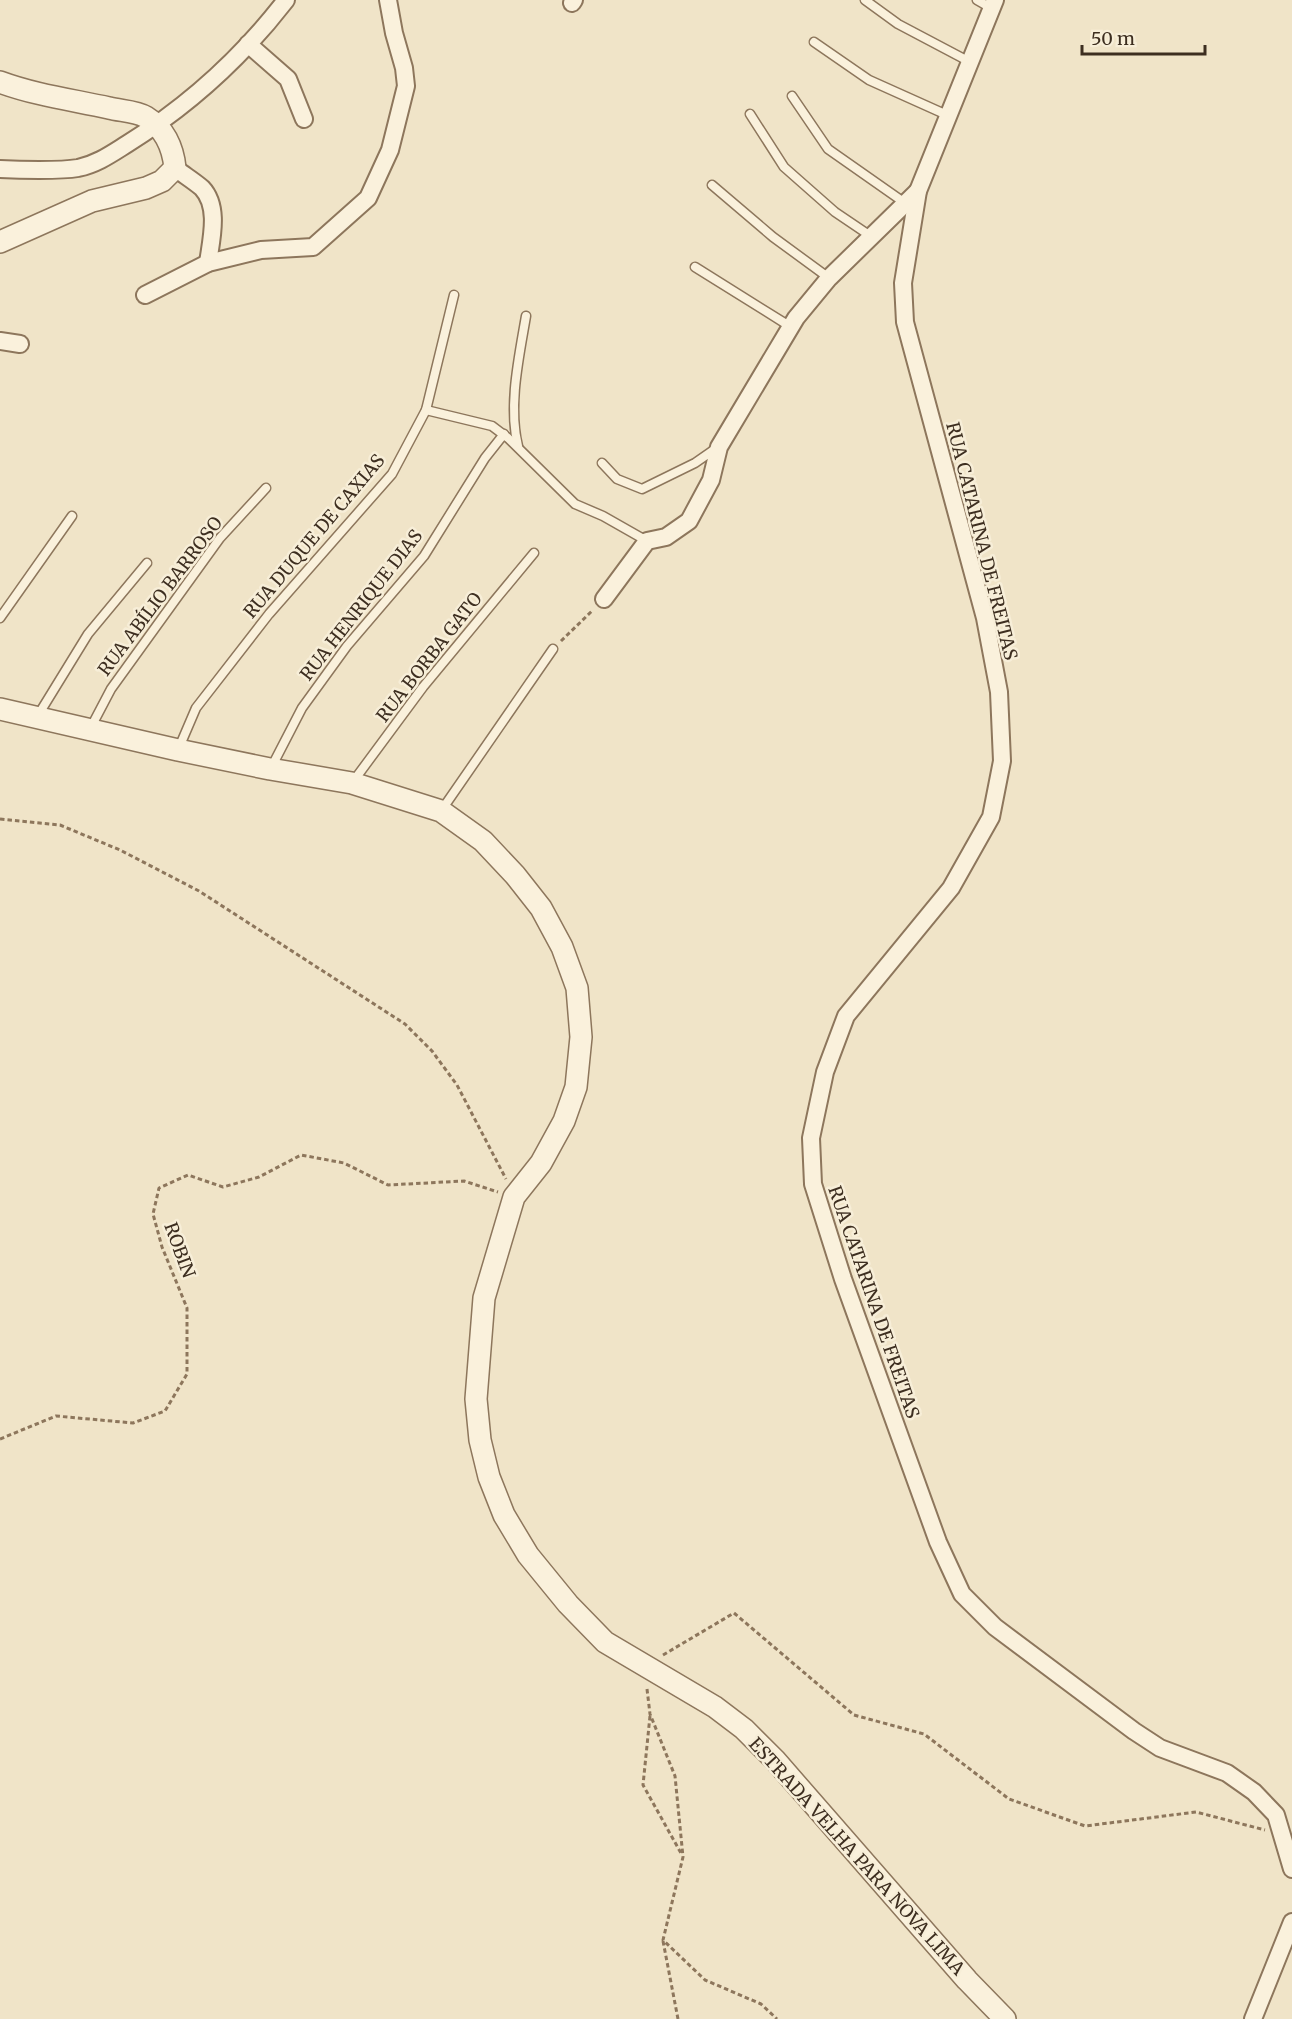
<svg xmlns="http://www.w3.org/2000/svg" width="1292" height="2019" viewBox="0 0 1292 2019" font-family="Merriweather,serif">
<rect width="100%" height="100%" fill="#f0e4c8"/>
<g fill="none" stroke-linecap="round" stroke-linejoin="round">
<g stroke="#8d765c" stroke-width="11">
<g id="service">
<polyline points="865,0 898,24 970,62"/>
<polyline points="977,0 991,8"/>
<polyline points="814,42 869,80 947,115"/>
<polyline points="792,96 828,149 905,203"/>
<polyline points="750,114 784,167 835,212 872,237"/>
<polyline points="712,185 773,237 829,278"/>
<polyline points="695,267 791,327"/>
<polyline points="426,410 492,426 508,438 575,504 603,516 647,541"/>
<path d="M518,446c-10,-40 1,-89 8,-130"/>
<polyline points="602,463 617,479 642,489 695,463 718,447"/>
<polyline points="0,618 72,516"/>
<polyline points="37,717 88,634 147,563"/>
<polyline points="90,729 111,689 220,538 266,488"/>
<polyline points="178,750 196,708 269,614 392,474 426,410 454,295"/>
<polyline points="271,768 302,708 347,646 424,556 485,458 504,434"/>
<polyline points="352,783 423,687 534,553"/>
<polyline points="441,811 553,649"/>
</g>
</g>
<g stroke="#8d765c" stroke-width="20">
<g id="minor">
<polyline points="995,0 918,191 903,283 905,322 985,618 999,692 1002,761 991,817 951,888 846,1016 825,1072 811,1138 813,1184 843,1279 938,1542 962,1594 995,1627 1134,1731 1160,1748 1227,1773 1254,1792 1276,1815 1292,1869"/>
<polyline points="572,3 574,0"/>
<polyline points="248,44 288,79 304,119"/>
<path d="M175,168c9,7 19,13 27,20 18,19 9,52 6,75"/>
<path d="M0,169c19,1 60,2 78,-1 19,-4 33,-14 49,-24 61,-38 115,-87 159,-144"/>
<polyline points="145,295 208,263 261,250 313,247 368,198 390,150 406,86 404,68 394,33 388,0"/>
<polyline points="0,341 20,344"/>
<polyline points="604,599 647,541 666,537 689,521 711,480 719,447 796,318 829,278 918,191"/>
<polyline points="1253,2019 1292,1922"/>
</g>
</g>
<g stroke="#8d765c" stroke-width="24">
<g id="tertiary">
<path d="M0,82c35,13 73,18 109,26 12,3 27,3 37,9 18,11 27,30 29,51l-13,13 -16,7 -54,13 -92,41"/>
<polyline points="0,709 178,750 270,769 352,783 441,811 483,841 515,875 541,908 562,947 577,988 581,1037 576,1087 564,1121 541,1163 514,1197 484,1298 476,1399 480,1440 489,1477 504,1515 528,1555 568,1604 605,1642 715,1707 744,1729 775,1760 967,1980 1005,2019"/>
</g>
</g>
<g stroke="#8d765c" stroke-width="3" stroke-dasharray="4.5 3" stroke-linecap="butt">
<polyline points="561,641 593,610"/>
<polyline points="0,819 60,825 120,850 199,891 405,1024 432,1051 457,1085 506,1179"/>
<polyline points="0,1439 56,1416 133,1423 165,1411 187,1374 187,1308 162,1247 153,1214 159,1188 188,1175 223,1187 259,1177 301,1155 344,1163 388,1185 464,1181 498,1192"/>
<polyline points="663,1655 734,1613 854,1715 924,1734 1009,1799 1085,1826 1196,1812 1265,1830"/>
<polyline points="647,1689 650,1714 675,1776 683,1857 663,1940 705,1980 761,2004 777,2019"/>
<polyline points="650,1716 643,1785 682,1855"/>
<polyline points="663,1941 678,2019"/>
</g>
<use href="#service" stroke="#faf1dc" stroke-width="8"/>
<use href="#minor" stroke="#faf1dc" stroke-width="16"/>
<use href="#tertiary" stroke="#faf1dc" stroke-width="21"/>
</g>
<g text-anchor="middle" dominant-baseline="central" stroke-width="5" stroke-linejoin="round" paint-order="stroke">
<g font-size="18" fill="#3d2e20" stroke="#f7eed8">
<text transform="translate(314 536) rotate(-50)">RUA DUQUE DE CAXIAS</text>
<text transform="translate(982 541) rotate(76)">RUA CATARINA DE FREITAS</text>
<text transform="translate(160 596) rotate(-53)">RUA ABÍLIO BARROSO</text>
<text transform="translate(361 605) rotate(-52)">RUA HENRIQUE DIAS</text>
<text transform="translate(429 657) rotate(-52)">RUA BORBA GATO</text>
<text transform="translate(180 1250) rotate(70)">ROBIN</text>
<text transform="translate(874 1302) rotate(71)">RUA CATARINA DE FREITAS</text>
<text transform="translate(857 1856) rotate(48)">ESTRADA VELHA PARA NOVA LIMA</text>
</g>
</g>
<path d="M1082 45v9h123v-9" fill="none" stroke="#3d2e20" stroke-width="3"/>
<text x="1091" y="45" font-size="18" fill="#3d2e20" stroke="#f7eed8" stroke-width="4.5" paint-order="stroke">50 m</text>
</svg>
